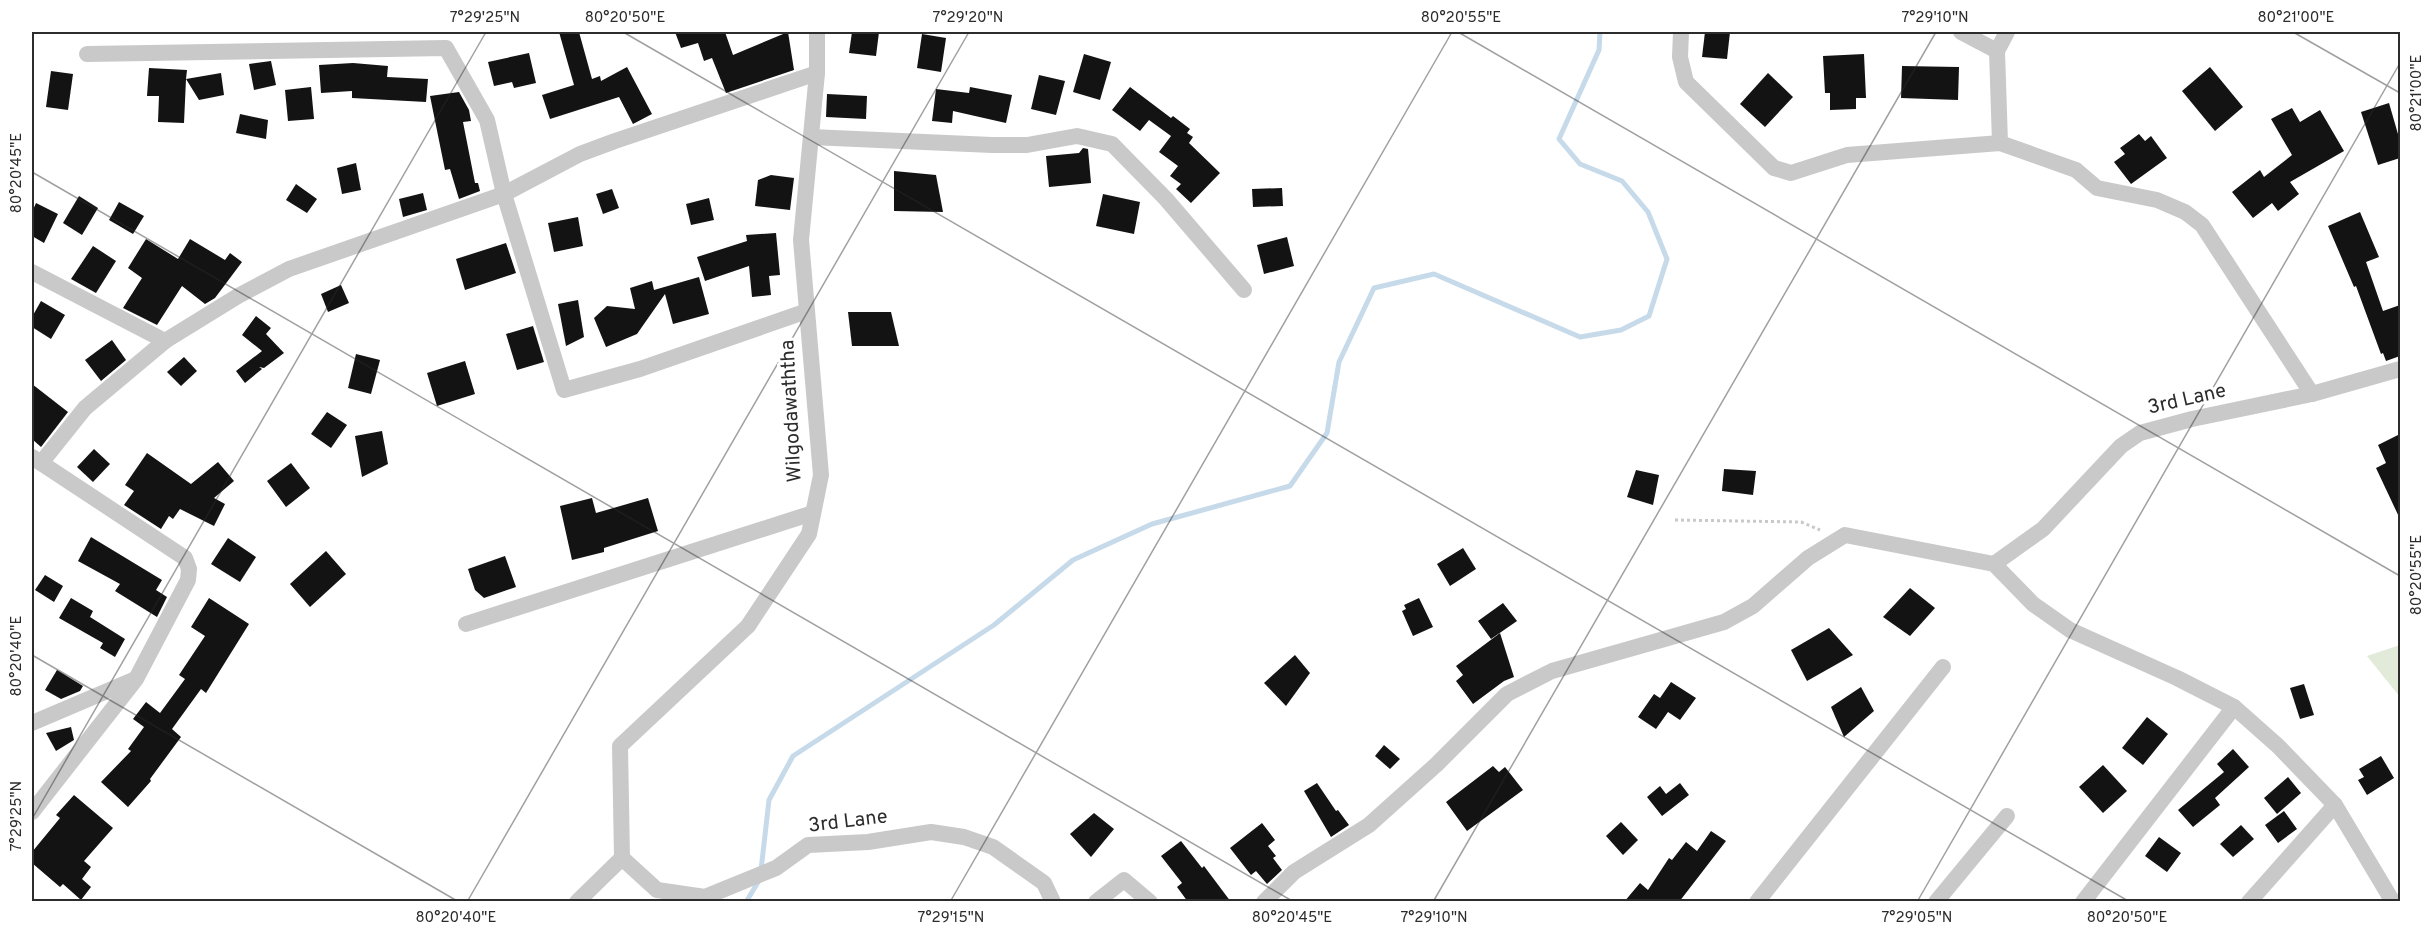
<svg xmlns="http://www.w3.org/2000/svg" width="2432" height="933" viewBox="0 0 2432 933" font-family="Overpass,sans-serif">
<rect width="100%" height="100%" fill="#fff"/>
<polygon fill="#e2eada" points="2400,645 2400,697 2367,656"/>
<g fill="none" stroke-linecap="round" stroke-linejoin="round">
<g stroke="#c6daea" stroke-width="5">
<polyline points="761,870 769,800 793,756 994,625 1073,560 1152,524 1290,486 1327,433 1339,362 1374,288 1434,274 1580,337 1621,330 1649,316 1667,259 1648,212 1622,181 1580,164 1559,139 1599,50 1600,32"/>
<polyline points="746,902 760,879"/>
</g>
</g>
<g fill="#131313">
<polygon points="559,32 579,32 592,79 600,76 601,81 627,67 652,114 633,124 619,97 550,119 542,95 574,85"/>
<polygon points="675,32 725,32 733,55 788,32 794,70 726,93 712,58 704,61 698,43 681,48"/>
<polygon points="852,32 879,32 876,56 849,53"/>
<polygon points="1705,32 1730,32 1727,59 1702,57"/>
<polygon points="922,34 946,38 941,72 917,68"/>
<polygon points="529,53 536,83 514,88 512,82 494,86 488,62"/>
<polygon points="1084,54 1111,62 1100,100 1073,92"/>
<polygon points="1864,54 1866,98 1856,98 1856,109 1830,110 1830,93 1825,93 1823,56"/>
<polygon points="271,61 276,85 254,90 249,64"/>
<polygon points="353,63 388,66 387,77 428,79 426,102 352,98 352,91 321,93 319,65"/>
<polygon points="1902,66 1959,67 1958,100 1901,98"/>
<polygon points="2210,67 2243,107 2215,131 2182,91"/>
<polygon points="149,68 187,70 186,79 221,73 224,95 199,100 186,79 184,123 158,122 159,96 147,96"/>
<polygon points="51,71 73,74 68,110 46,107"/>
<polygon points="1768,73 1793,97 1765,127 1740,104"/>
<polygon points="1039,75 1065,81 1056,115 1031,109"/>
<polygon points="311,87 314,119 288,121 285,90"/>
<polygon points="970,87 1012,95 1006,123 953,111 952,123 932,121 936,89 969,93"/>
<polygon points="1130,87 1171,118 1173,116 1190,129 1187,133 1193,137 1189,143 1220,173 1191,203 1176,189 1181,184 1170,176 1178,166 1159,152 1171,136 1149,120 1140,131 1112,110"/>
<polygon points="459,92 469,110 471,121 463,122 475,183 478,183 480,191 459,199 450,169 445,170 430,96"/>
<polygon points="827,94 867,96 866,119 826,117"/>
<polygon points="2389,103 2400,141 2400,158 2378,165 2361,112"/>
<polygon points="2292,108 2300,122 2320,110 2344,151 2290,182 2299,194 2278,211 2272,203 2253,218 2232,192 2260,170 2264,177 2292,155 2271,119"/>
<polygon points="240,114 268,120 266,139 236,133"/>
<polygon points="2139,134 2145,141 2151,136 2167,158 2131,184 2114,162 2125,154 2120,148"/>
<polygon points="1083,148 1088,149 1091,183 1049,187 1046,156 1079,153"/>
<polygon points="356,163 361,190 342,194 337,168"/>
<polygon points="894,171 936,175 943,212 894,211"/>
<polygon points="771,175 794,178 790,210 755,206 758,180"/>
<polygon points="296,184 317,199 307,213 286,200"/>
<polygon points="1282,188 1283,206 1253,207 1252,189"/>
<polygon points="612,189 619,208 603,214 596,194"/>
<polygon points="423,193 427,210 403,217 399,199"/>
<polygon points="1103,194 1140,202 1134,234 1096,226"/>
<polygon points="79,196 98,208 82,235 63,223"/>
<polygon points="709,198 714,220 691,225 686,204"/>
<polygon points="119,202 144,216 133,234 109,220"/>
<polygon points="36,203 58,214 44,243 32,236 32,212"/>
<polygon points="2360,212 2379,257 2366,262 2383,311 2400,305 2400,356 2386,361 2383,353 2381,354 2356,286 2354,287 2328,226"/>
<polygon points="578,217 583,246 554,252 548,223"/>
<polygon points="776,233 780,275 769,276 771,295 752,297 749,266 705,281 697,257 747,241 746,235"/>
<polygon points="1287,237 1294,266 1264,274 1257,245"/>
<polygon points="146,239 178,259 190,239 225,260 230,253 242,262 215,298 205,304 182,286 157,325 123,308 142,278 128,268"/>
<polygon points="506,243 516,273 465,290 456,259"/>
<polygon points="93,246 116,261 96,293 71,279"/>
<polygon points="699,277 709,314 673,324 665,294 637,334 606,347 594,318 607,306 635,309 630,288 652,281 654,290"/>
<polygon points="341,285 349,303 328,312 321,294"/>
<polygon points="578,300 584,337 566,346 558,304"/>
<polygon points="41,301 65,315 51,339 32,327 32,317"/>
<polygon points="848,312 891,312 899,346 852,346"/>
<polygon points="256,316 271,328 266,334 284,353 264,368 259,367 262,369 245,383 236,371 262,351 242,335"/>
<polygon points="533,326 544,362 517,370 506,334"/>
<polygon points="112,340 126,360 101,381 85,360"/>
<polygon points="356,354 380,360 371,394 348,388"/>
<polygon points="184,357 197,371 181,386 167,372"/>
<polygon points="465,361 475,394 437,406 427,373"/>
<polygon points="32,384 68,412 41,447 32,439"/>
<polygon points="327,412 347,425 331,448 311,434"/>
<polygon points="382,431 388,464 362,477 355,436"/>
<polygon points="2400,434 2400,519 2376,468 2386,463 2378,445"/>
<polygon points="94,449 110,464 93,482 77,467"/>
<polygon points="147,453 191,484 218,462 234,481 214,498 225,504 214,526 180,509 173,519 169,516 161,529 124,505 134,491 125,485"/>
<polygon points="291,463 310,488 286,507 267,481"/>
<polygon points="1724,469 1756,471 1753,495 1722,491"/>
<polygon points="1636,470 1659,475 1653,505 1627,497"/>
<polygon points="592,498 596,513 648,498 658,531 604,548 604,552 572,560 560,506"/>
<polygon points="91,537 162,580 156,590 167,597 157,617 115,591 120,584 78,561"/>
<polygon points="228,538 256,557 240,582 211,564"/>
<polygon points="1463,548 1476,569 1450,586 1437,564"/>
<polygon points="326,551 346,574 310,607 290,584"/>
<polygon points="505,556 516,587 484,598 475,590 468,569"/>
<polygon points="45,575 63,586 54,602 35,590"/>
<polygon points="1910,588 1935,608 1910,636 1883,617"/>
<polygon points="71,598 93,611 90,617 125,639 115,657 100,648 103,643 59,618"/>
<polygon points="209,598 249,624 206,693 201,689 172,729 181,737 150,779 151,781 128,807 101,782 131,751 128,749 144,727 133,719 146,702 160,713 185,679 179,675 205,636 191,627"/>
<polygon points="1419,598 1433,627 1413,636 1402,611 1406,609 1404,605"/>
<polygon points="1503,603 1517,621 1491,639 1478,621"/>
<polygon points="1829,628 1853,655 1807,681 1791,650"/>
<polygon points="1500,633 1514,677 1504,681 1473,704 1456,681 1463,675 1456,666"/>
<polygon points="1295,655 1310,673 1286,706 1264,683"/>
<polygon points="57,670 83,686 80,691 61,699 45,690"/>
<polygon points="1671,682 1696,698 1680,720 1668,712 1656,729 1638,717 1654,694 1660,698"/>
<polygon points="2304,684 2314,715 2300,719 2290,688"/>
<polygon points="1861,687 1874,711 1844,737 1831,707"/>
<polygon points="2147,717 2168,734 2143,765 2122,748"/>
<polygon points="71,727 74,740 56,751 46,733"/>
<polygon points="1384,745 1400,759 1390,769 1375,756"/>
<polygon points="2233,749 2249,767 2215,798 2220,805 2193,827 2178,810 2224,772 2217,764"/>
<polygon points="2381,756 2394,778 2367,795 2358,780 2364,777 2359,769"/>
<polygon points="2103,765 2127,791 2103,813 2079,787"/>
<polygon points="1493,766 1499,772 1505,767 1523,790 1467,831 1446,802"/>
<polygon points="2288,777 2301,793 2277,814 2264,798"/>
<polygon points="1317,783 1336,811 1338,810 1349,825 1331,837 1304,791"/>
<polygon points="1680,783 1689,795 1662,816 1647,797 1660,786 1666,794"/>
<polygon points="74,795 113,828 84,861 91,867 82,879 91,887 81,900 63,884 60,887 32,863 32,852 60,818 56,815"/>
<polygon points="2284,811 2297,829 2278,843 2265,825"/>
<polygon points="1094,813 1114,829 1091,857 1070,834"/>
<polygon points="1621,822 1638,840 1623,855 1606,836"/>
<polygon points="1262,823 1275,840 1268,846 1276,856 1273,858 1282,870 1267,884 1256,871 1251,875 1230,848"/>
<polygon points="2241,825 2254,839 2233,857 2220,844"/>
<polygon points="1711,831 1726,841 1679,902 1624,902 1640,883 1648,890 1669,858 1672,860 1686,842 1697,851"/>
<polygon points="2159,837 2181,853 2167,872 2145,856"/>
<polygon points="1181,841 1202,868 1204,866 1231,902 1188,902 1177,887 1182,883 1161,856"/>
</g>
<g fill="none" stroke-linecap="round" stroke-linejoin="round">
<polyline stroke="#c9c9c9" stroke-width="3" stroke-dasharray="3 3" stroke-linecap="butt" points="1675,520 1801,522 1820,530"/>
<g stroke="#c9c9c9" stroke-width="16">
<polyline points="1681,32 1680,57 1686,82 1774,168 1791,173 1847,155 2000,143 2076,170 2097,188 2157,200 2185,212 2202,225 2312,394"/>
<polyline points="1961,32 1997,51"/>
<polyline points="87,54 446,48 487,120 504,194 564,390 640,369 807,311"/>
<polyline points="811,137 992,145 1027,145 1077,136 1112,144 1166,199 1244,290"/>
<polyline points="2000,143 1997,51 2007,32"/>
<polyline points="32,272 165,341 238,296 289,269 504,194 580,154 615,141 817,73"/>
<polyline points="32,457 185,558 189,569 188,580 136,679 32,812"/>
<polyline points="41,463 85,408 165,341"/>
<polyline points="1994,564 2043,529 2121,446 2140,433 2192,419 2312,394 2400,369"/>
<polyline points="466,624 813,513"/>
<polyline points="32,723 133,680"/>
<polyline points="622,858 620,746 748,626 809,534 821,475 801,240 817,73 817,32"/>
<polyline points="622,858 657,890 705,897 776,868 808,845 868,842 931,832 964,837 993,847 1044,883 1053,902"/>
<polyline points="577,902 622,858"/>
<polyline points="1096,902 1124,880 1150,902"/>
<polyline points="1264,902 1294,872 1369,825 1437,764 1507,694 1552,671 1724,622 1753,606 1808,558 1845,535 1994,564 2033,604 2070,630 2177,678 2234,707 2278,746 2335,805 2393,902"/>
<polyline points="1757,902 1943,667"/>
<polyline points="1936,902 2007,816"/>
<polyline points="2083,902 2234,707"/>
<polyline points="2249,902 2335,805"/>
</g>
</g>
<path fill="none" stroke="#2c2c2c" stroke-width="1.5" stroke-opacity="0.45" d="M623,32l1507,870M1458,32l942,544M2293,32l107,61M32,172l1262,730M32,655l427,247M32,819l454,-787M467,902l502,-870M950,902l502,-870M1433,902l503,-870M1917,902l483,-839M2400,902v-2"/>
<g text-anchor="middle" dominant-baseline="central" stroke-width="6" stroke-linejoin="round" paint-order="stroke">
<g font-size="20" fill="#2c2c2c" stroke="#fff">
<text transform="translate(2187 400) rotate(-13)">3rd Lane</text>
<text transform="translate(792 411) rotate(-93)">Wilgodawaththa</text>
<text transform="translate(848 822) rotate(-7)">3rd Lane</text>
</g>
</g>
<rect width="2432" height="933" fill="none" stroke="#ffffff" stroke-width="66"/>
<rect x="33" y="33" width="2366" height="867" fill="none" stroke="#2c2c2c" stroke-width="2"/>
<g font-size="15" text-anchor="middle" fill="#2c2c2c">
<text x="485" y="22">7°29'25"N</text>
<text x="625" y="22">80°20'50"E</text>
<text x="968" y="22">7°29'20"N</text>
<text x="1461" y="22">80°20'55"E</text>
<text x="1935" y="22">7°29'10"N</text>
<text x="2296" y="22">80°21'00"E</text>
<text transform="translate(2416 93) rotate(-90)" y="5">80°21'00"E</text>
<text transform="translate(16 173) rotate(-90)" y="5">80°20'45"E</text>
<text transform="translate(2416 575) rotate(-90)" y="5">80°20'55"E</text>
<text transform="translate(16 656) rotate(-90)" y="5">80°20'40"E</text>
<text transform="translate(16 816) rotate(-90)" y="5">7°29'25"N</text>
<text x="456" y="922">80°20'40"E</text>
<text x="951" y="922">7°29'15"N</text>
<text x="1292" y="922">80°20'45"E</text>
<text x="1434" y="922">7°29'10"N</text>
<text x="1917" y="922">7°29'05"N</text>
<text x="2127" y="922">80°20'50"E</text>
</g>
</svg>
